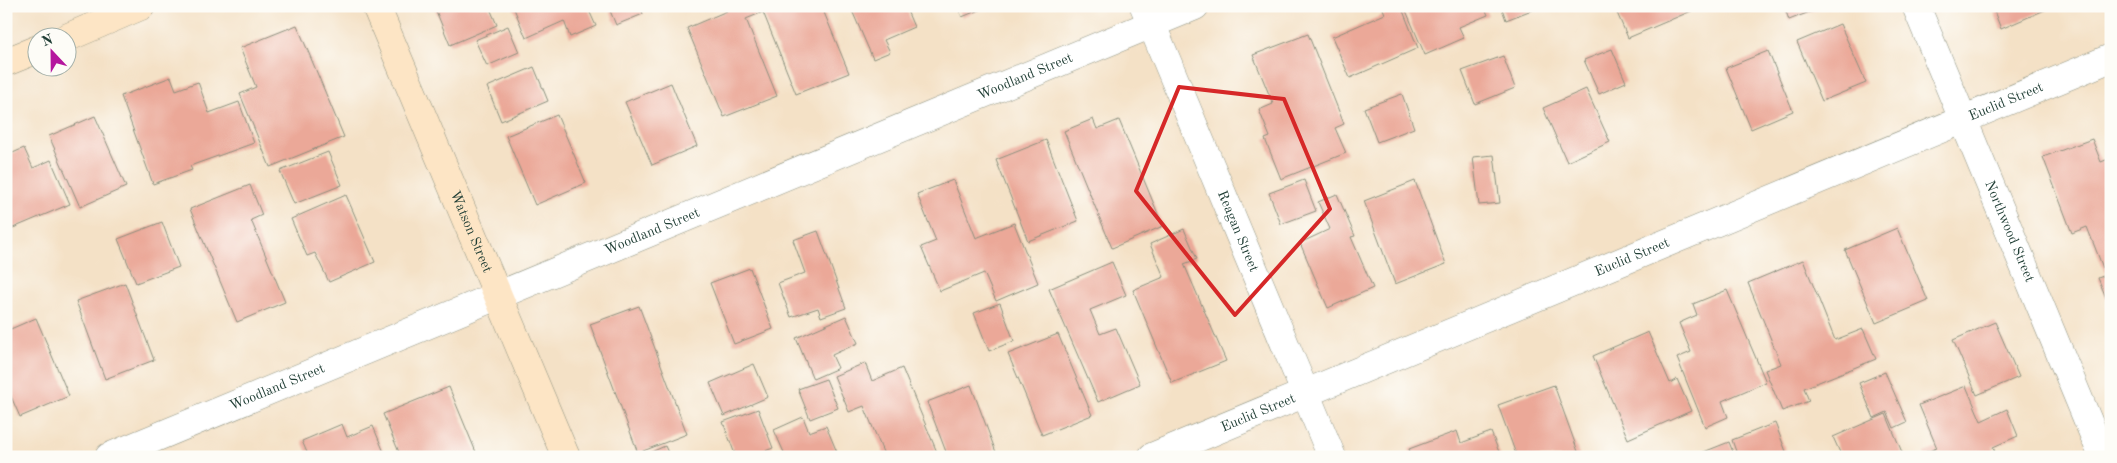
<svg xmlns="http://www.w3.org/2000/svg" width="2117" height="463" viewBox="0 0 2117 463" font-family="'Old Standard TT',serif">
<rect width="100%" height="100%" fill="#fdfcf7"/>
<filter id="ink" filterUnits="userSpaceOnUse"><feTurbulence type="fractalNoise" baseFrequency=".02" numOctaves="2"/><feDisplacementMap in="SourceGraphic" scale="10" xChannelSelector="R" yChannelSelector="G"/><feConvolveMatrix kernelMatrix="1 2 1 2 8 2 1 2 1" color-interpolation-filters="sRGB"/></filter>
<filter id="wash" filterUnits="userSpaceOnUse"><feTurbulence type="fractalNoise" baseFrequency=".0096" numOctaves="4" result="noise"/><feDisplacementMap in="SourceGraphic" scale="20" xChannelSelector="R" yChannelSelector="G"/><feGaussianBlur stdDeviation="1.12" result="paint"/><feColorMatrix in="noise" values="0 0 0 0 0 0 0 0 0 0 0 0 0 0 0 0 0 1.4 0 .05"/><feComposite in="paint" operator="in"/></filter>
<g filter="url(#wash)">
<rect width="100%" height="100%" fill="#f4e1c6"/>
<g id="blocks">
<g fill="#eba898">
<polygon points="434,6 489,6 497,25 450,45"/>
<polygon points="513,6 587,6 596,26 570,37 564,21 526,38"/>
<polygon points="608,6 640,6 643,14 616,25"/>
<polygon points="725,6 832,6 823,10 849,73 796,94 763,12 746,19 777,96 724,117 687,28 727,11"/>
<polygon points="850,6 905,6 914,27 884,40 890,52 873,59"/>
<polygon points="957,6 989,6 962,17"/>
<polygon points="1382,6 1401,6 1418,48 1350,78 1332,37 1385,14"/>
<polygon points="1404,6 1484,6 1488,15 1459,27 1464,38 1425,55"/>
<polygon points="1501,6 1542,6 1506,20"/>
<polygon points="1614,6 1703,6 1628,38"/>
<polygon points="1784,6 1825,6 1789,20"/>
<polygon points="1992,6 2054,6 2001,29"/>
<polygon points="1840,24 1866,83 1822,101 1797,42"/>
<polygon points="297,25 344,137 270,167 240,94 256,87 240,48"/>
<polygon points="508,26 519,52 487,66 475,40"/>
<polygon points="1308,34 1344,124 1335,128 1346,153 1281,179 1265,139 1270,137 1259,110 1273,104 1253,55"/>
<polygon points="1612,49 1626,82 1599,94 1584,60"/>
<polygon points="1768,51 1793,111 1751,129 1726,68"/>
<polygon points="1503,56 1515,88 1475,104 1462,71"/>
<polygon points="534,67 548,101 501,121 487,87"/>
<polygon points="171,77 176,90 198,82 209,113 239,102 254,143 190,166 192,170 153,184 121,96"/>
<polygon points="671,83 697,146 652,165 625,102"/>
<polygon points="1586,89 1610,142 1567,162 1543,108"/>
<polygon points="1402,94 1414,128 1377,142 1364,108"/>
<polygon points="557,115 586,183 535,205 506,136"/>
<polygon points="95,116 126,187 80,207 49,136"/>
<polygon points="1093,119 1097,129 1119,120 1163,226 1112,248 1064,131"/>
<polygon points="2092,139 2101,162 2111,158 2111,270 2105,273 2087,227 2072,233 2043,157"/>
<polygon points="1046,140 1078,221 1028,241 996,160"/>
<polygon points="24,148 33,168 51,160 70,204 6,231 6,156"/>
<polygon points="328,152 342,185 294,204 280,171"/>
<polygon points="1494,155 1500,203 1479,205 1473,157"/>
<polygon points="953,180 976,238 1014,223 1038,283 996,301 984,273 940,291 921,247 936,241 917,194"/>
<polygon points="1304,180 1316,211 1281,224 1269,193"/>
<polygon points="1415,181 1446,264 1395,284 1364,201"/>
<polygon points="250,185 262,215 251,220 285,302 237,322 190,209"/>
<polygon points="1337,194 1355,236 1351,237 1373,288 1328,308 1300,243 1330,229 1318,202"/>
<polygon points="346,195 375,262 329,282 315,253 307,256 291,219"/>
<polygon points="162,222 179,267 136,283 118,239"/>
<polygon points="1897,228 1928,301 1876,323 1845,250"/>
<polygon points="1184,229 1197,259 1184,264 1226,361 1172,383 1133,290 1164,277 1150,244"/>
<polygon points="818,231 846,308 821,317 818,308 791,317 778,283 805,273 793,240"/>
<polygon points="1803,260 1835,340 1863,329 1876,359 1804,388 1809,401 1782,411 1765,370 1781,364 1748,283"/>
<polygon points="1112,262 1126,295 1090,310 1100,334 1116,328 1140,384 1098,402 1049,289"/>
<polygon points="750,268 773,329 734,344 710,283"/>
<polygon points="2111,273 2111,310 2098,278"/>
<polygon points="125,283 154,360 105,379 76,301"/>
<polygon points="1727,290 1766,382 1722,401 1728,417 1705,427 1677,358 1691,352 1679,323 1697,315 1693,304"/>
<polygon points="1000,303 1014,341 989,351 974,313"/>
<polygon points="639,306 687,434 638,453 590,324"/>
<polygon points="846,316 858,343 832,355 838,368 813,379 796,338"/>
<polygon points="36,318 69,396 20,417 6,385 6,331"/>
<polygon points="1995,322 2019,377 1977,395 1953,340"/>
<polygon points="1648,332 1670,383 1677,379 1691,411 1628,439 1593,356"/>
<polygon points="1058,334 1092,415 1042,435 1008,354"/>
<polygon points="865,363 872,381 902,368 939,457 885,457 864,406 849,412 834,376"/>
<polygon points="754,364 768,397 724,416 710,383"/>
<polygon points="1885,372 1907,422 1894,428 1887,412 1874,418 1859,383"/>
<polygon points="826,379 838,408 810,419 798,389"/>
<polygon points="971,385 997,455 948,457 927,402"/>
<polygon points="1554,385 1580,457 1517,457 1498,405"/>
<polygon points="1966,386 1981,421 2007,409 2018,436 1993,447 1997,457 1925,457 1924,453 1937,448 1919,405"/>
<polygon points="449,387 478,457 401,457 383,414"/>
<polygon points="758,409 773,448 749,457 736,457 723,422"/>
<polygon points="1886,414 1904,457 1842,457 1833,437"/>
<polygon points="803,417 809,432 826,426 839,457 786,457 774,430"/>
<polygon points="1775,423 1787,454 1779,457 1738,457 1732,440"/>
<polygon points="342,424 347,437 373,426 386,457 309,457 302,441"/>
<polygon points="1457,431 1461,443 1491,432 1501,457 1412,457 1409,449"/>
<polygon points="1729,442 1735,457 1691,457"/>
<polygon points="665,446 670,457 640,457"/>
</g>
</g>
</g>
<g filter="url(#ink)">
<use href="#blocks" fill-opacity="0" stroke="#8a8f7d" stroke-width="1"/>
<g fill="none" stroke-linecap="round" stroke-linejoin="round">
<g stroke="#8a8f7d" stroke-width="29">
<g id="street">
<path id="s1" d="M1144,6l188,451"/>
<path id="s2" d="M1916,6l187,451"/>
<path id="s3" d="M109,457l1086,-451"/>
<path id="s4" d="M1152,457l959,-399"/>
</g>
</g>
<g stroke="#8a8f7d" stroke-width="29">
<g id="secondary">
<path id="s5" d="M376,6l190,451"/>
<polyline points="66,38 141,6"/>
<polyline points="6,62 38,49"/>
</g>
</g>
<use href="#street" stroke="#fff" stroke-width="28"/>
<use href="#secondary" stroke="#fde5c5" stroke-width="28"/>
</g>
</g>
<path fill="none" stroke="#d62828" stroke-width="4" stroke-linejoin="round" d="M1179,87l105,12 46,110 -95,106 -99,-124z"/>
<g text-anchor="middle" dominant-baseline="central" stroke-width="4" stroke-linejoin="round" paint-order="stroke">
<g font-size="14" fill="#1f3d34" stroke="#fdfcf7">
<text stroke="none"><textPath href="#s3" startOffset="992">Woodland Street</textPath></text>
<text stroke="none"><textPath href="#s4" startOffset="925">Euclid Street</textPath></text>
<text stroke="none"><textPath href="#s3" startOffset="588">Woodland Street</textPath></text>
<text stroke="none"><textPath href="#s1" startOffset="244">Reagan Street</textPath></text>
<text stroke="none"><textPath href="#s2" startOffset="244">Northwood Street</textPath></text>
<text stroke="none"><textPath href="#s5" startOffset="245">Watson Street</textPath></text>
<text stroke="none"><textPath href="#s4" startOffset="520">Euclid Street</textPath></text>
<text stroke="none"><textPath href="#s3" startOffset="182">Woodland Street</textPath></text>
<text stroke="none"><textPath href="#s4" startOffset="115">Euclid Street</textPath></text>
</g>
</g>
<rect width="2117" height="463" fill="none" stroke="#fdfcf7" stroke-width="25"/>
<g transform="translate(52 52) rotate(338)"><circle r="24" fill="#fdfcf7" stroke="#a4b0a9"/>
<path d="M0-4L9 19L0 12L-9 19Z" fill="#b5179e"/>
<text y="-8" font-size="14" font-weight="bold" text-anchor="middle" fill="#1f3d34">N</text>
</g>
</svg>
